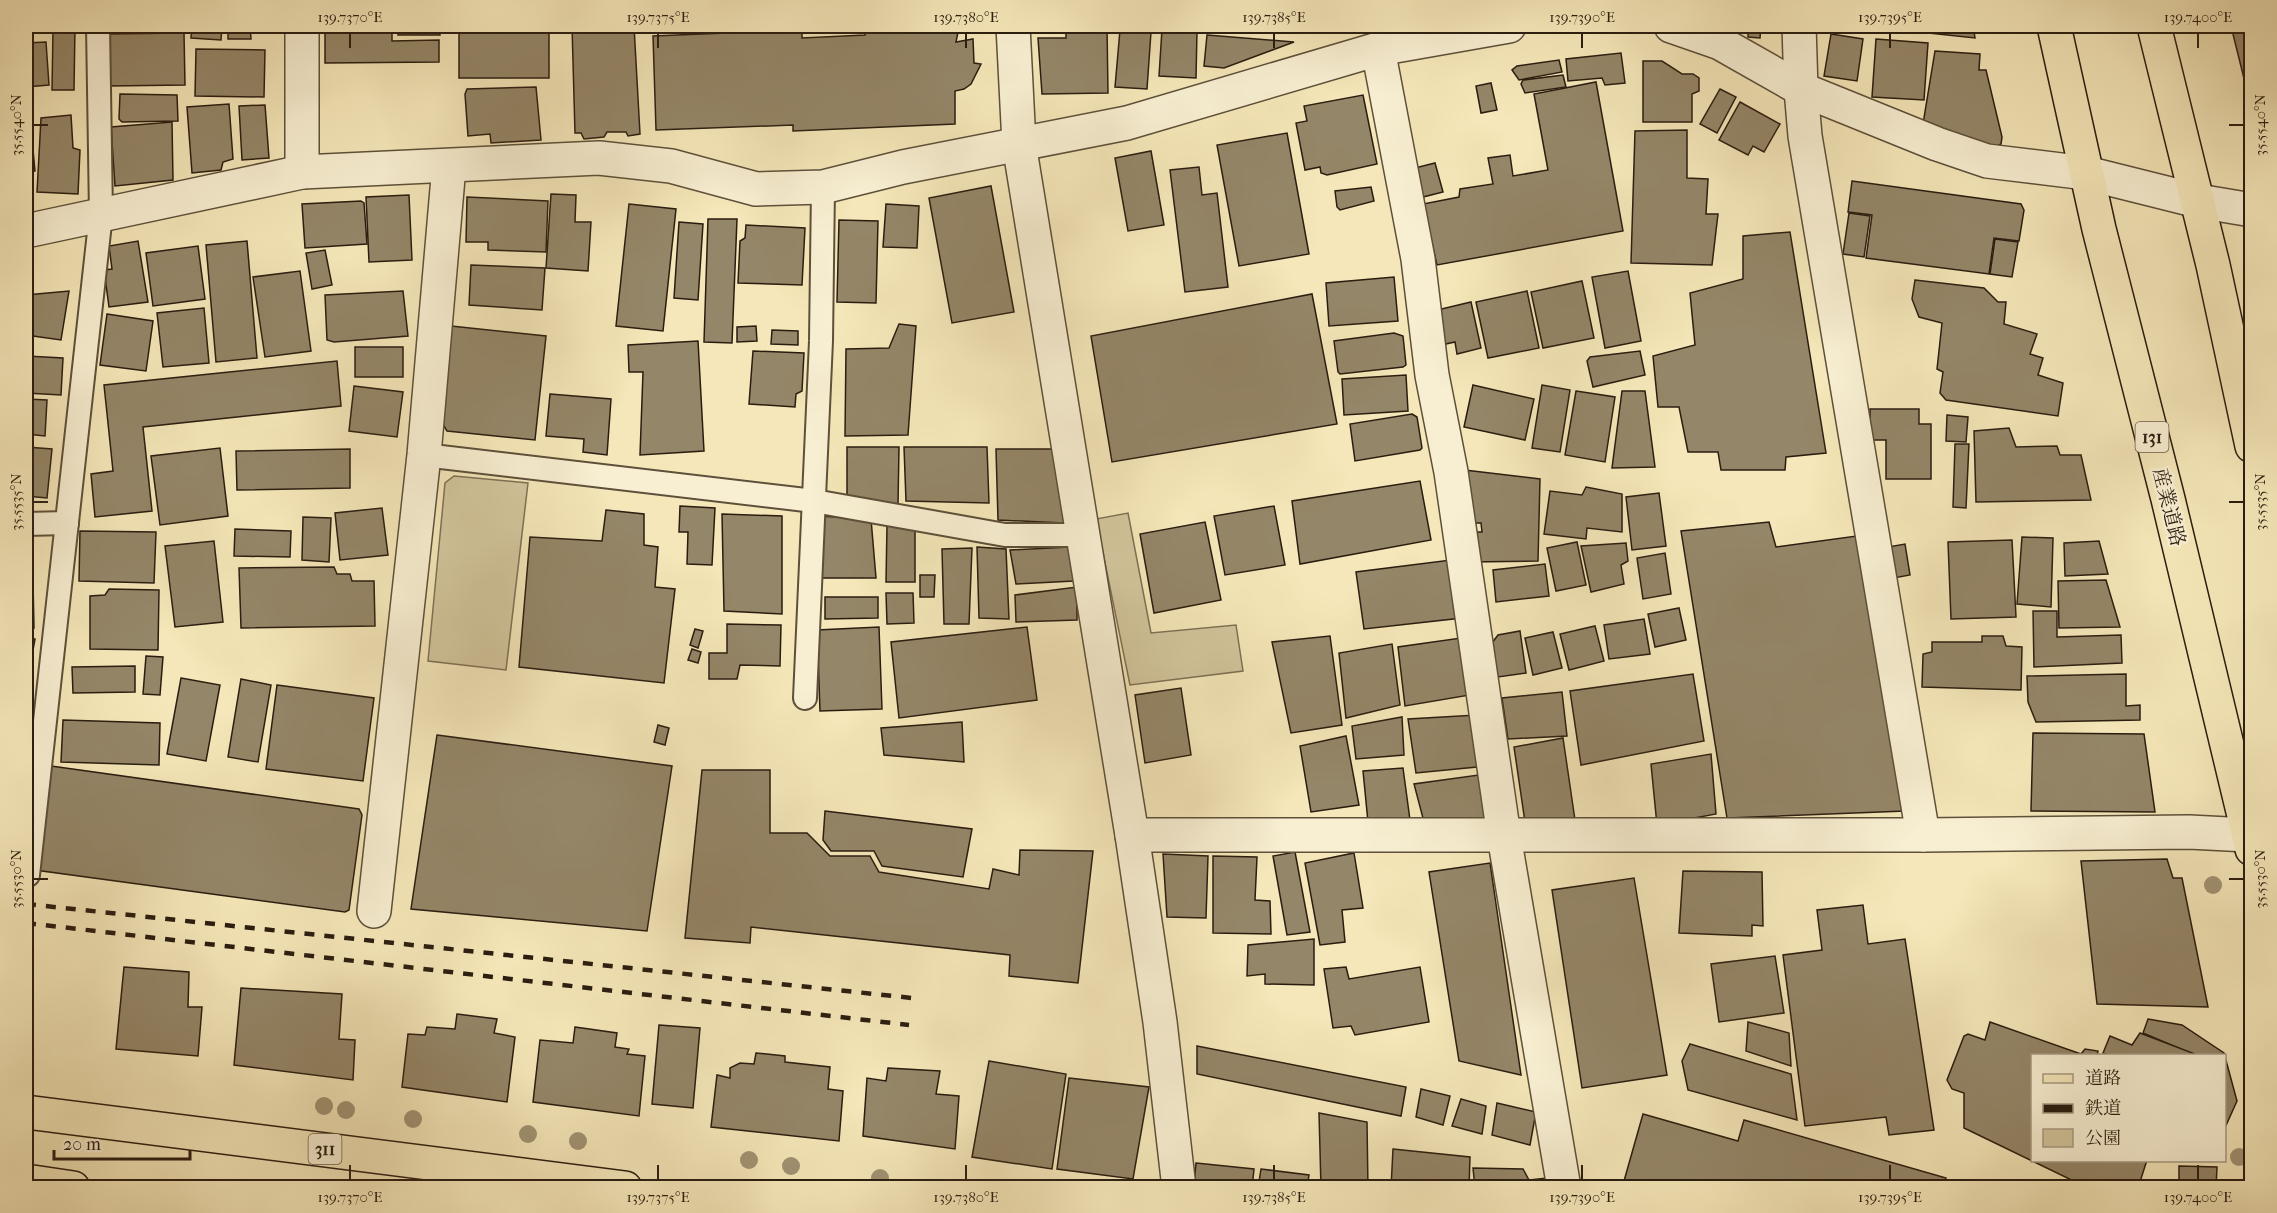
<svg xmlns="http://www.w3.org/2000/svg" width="2277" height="1213" viewBox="0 0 2277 1213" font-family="'IM FELL French Canon','Noto Serif JP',serif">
<rect width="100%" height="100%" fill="#f5e7b9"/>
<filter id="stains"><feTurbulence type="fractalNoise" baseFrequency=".00333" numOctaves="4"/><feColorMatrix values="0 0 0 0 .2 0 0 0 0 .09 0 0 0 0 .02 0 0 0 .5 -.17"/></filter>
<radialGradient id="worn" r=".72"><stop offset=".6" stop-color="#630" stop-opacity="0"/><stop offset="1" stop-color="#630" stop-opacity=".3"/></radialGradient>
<g fill="#d2c59c" stroke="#7e7156" stroke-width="1.5">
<polygon points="454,476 528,483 506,670 428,661 445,483"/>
<polygon points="1128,513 1151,633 1236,625 1243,671 1130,685 1096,519"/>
</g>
<g fill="#948668" stroke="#2a1d10" stroke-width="1.5">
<polygon points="26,26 75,26 74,90 52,90 53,30 26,30"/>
<rect x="110" y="26" width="76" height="1"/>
<polygon points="192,26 222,26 221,40 191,38"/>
<polygon points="228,26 250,26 251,39 228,39"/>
<polygon points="325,26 392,26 392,41 439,40 439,62 325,63"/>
<rect x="398" y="26" width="42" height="9"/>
<rect x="459" y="26" width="90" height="52"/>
<polygon points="572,26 634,26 640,134 628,136 626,132 607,132 604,137 584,139 581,133 575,133"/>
<polygon points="865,26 963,26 963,30 958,32 956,42 973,39 974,63 981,64 971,84 964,89 955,91 955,124 793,131 793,125 656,130 653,36 802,30 802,38 865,35"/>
<polygon points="1066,26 1107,26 1108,93 1042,94 1038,38 1066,38"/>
<polygon points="1748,26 1761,26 1760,38 1748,37"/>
<polygon points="1891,26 1973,26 1975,38 1891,29"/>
<polygon points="2231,26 2252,26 2252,111"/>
<polygon points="1162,29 1197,31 1196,78 1159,76"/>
<polygon points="1120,30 1151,32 1147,89 1115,87"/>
<polygon points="184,33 185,85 109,86 108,34"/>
<polygon points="1831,34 1863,39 1857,81 1824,76"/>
<polygon points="1207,35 1294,42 1224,68 1204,66"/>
<polygon points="1876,39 1928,43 1924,100 1872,97"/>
<polygon points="46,42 49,85 26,87 26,43"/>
<polygon points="196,49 265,50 264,97 195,96"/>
<polygon points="1935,51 1980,54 1979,70 1986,70 2002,137 2001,144 1996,147 1923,124"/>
<polygon points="1621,53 1625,83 1605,85 1602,78 1568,81 1566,59"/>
<polygon points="1559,60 1562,72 1519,80 1512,70 1517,66"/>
<polygon points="1643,61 1662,61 1682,74 1693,74 1699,78 1699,91 1692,94 1692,122 1643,122"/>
<polygon points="1563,75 1566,87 1525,93 1521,84 1523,80"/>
<polygon points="1596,82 1623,231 1437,265 1423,204 1459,197 1460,189 1493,184 1488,158 1510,155 1513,176 1548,170 1534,94"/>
<polygon points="1491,83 1497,110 1481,113 1476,86"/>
<polygon points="536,87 541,140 491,143 490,134 468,136 465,94 467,89"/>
<polygon points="1720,89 1736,97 1717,133 1700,124"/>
<polygon points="120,94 177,95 178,121 122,122 119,119"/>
<polygon points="1363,95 1377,164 1327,175 1321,173 1320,167 1305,170 1296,123 1307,121 1304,106"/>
<polygon points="1740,102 1780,124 1764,152 1753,146 1748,155 1719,140"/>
<polygon points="229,104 233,159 223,162 221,170 192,173 187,107"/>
<polygon points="265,105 269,158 242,160 239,106"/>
<polygon points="71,115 73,148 80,150 78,194 37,192 41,118"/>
<polygon points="30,118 35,171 26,173 29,204 26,204 26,119"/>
<polygon points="172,122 173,180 115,186 111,127"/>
<polygon points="1687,130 1687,178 1708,179 1706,214 1718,214 1712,265 1631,263 1635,131"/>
<polygon points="1287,133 1309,254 1239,266 1217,145"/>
<polygon points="1151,151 1164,225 1128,231 1115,158"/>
<polygon points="1435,163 1443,192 1423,197 1415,168"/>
<polygon points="1199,167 1202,195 1217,193 1228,287 1185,292 1170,170"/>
<polygon points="1852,181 2021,204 2024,210 2019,241 1994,238 1989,274 1866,258 1872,215 1848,212"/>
<polygon points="991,186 1014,312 952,323 929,198"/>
<polygon points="1371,187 1374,201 1340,210 1337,207 1335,191"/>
<polygon points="551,194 576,195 575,222 591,222 588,271 546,268"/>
<polygon points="409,195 412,260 369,262 366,197"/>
<polygon points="467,197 548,201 546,252 488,250 488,242 466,242"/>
<polygon points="361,201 364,203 367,244 305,248 302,204"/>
<polygon points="629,204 676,209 663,331 616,326"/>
<polygon points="886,204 919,206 917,248 883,247"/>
<polygon points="1849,213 1870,216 1864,257 1843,254"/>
<polygon points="708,219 737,219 732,343 704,342"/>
<polygon points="839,220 878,221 876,303 837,302"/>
<polygon points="679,222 703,224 698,300 674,298"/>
<polygon points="746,225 805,228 802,285 738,283 740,241 745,238"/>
<polygon points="1790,232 1826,453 1786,457 1785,470 1721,470 1718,452 1688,452 1679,407 1658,407 1653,356 1695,345 1690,293 1743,279 1743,236"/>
<polygon points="1995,239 2018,242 2012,277 1990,274"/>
<polygon points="138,241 148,302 109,307 104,270 112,269 109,246"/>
<polygon points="247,241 257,358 216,362 206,245"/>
<polygon points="198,246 205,299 153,306 146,253"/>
<polygon points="325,250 332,285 312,289 306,253"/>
<polygon points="471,265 545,268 542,310 469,305"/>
<polygon points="300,271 311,351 265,357 253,277"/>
<polygon points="1628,271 1641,341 1605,348 1592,277"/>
<polygon points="1394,277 1398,321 1329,326 1326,283"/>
<polygon points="1915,280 1984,288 1998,302 2006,302 2004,324 2037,334 2030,354 2043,358 2038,375 2063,383 2058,416 1946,400 1940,393 1943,372 1937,369 1942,323 1919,317 1912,299"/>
<polygon points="1582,281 1594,338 1543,348 1531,292"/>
<polygon points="69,291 61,340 26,335 26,295"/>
<polygon points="403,291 408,336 334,342 327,340 325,295"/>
<polygon points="1527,291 1539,348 1488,358 1476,302"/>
<polygon points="1312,294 1337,424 1112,462 1091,336"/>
<polygon points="1471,302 1481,348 1457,354 1455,342 1441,345 1433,311"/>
<polygon points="204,308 209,363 163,367 157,313"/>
<polygon points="107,314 153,321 146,371 100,365"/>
<polygon points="899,324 916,326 908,435 845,436 846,349 889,348"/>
<polygon points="451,326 546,336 535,440 447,431 442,423"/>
<polygon points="756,326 757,341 737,342 737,327"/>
<polygon points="772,330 798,331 798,345 771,344"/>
<polygon points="1394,333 1403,336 1406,365 1403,367 1340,374 1338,372 1334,341"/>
<polygon points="698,341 704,451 640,455 643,372 629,372 628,345"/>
<rect x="355" y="347" width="48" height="30"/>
<polygon points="753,351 804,353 802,391 796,394 795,407 749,404"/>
<polygon points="1640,351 1645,375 1593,387 1587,361 1590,357"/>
<polygon points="26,356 63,358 61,395 26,393"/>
<polygon points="337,361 341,406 143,427 152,511 95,517 91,474 113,471 104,385"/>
<polygon points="1406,375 1408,411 1344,415 1342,379"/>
<polygon points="1473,385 1534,399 1525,440 1464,427"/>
<polygon points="1542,385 1570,390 1560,452 1532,448"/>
<polygon points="354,386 403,392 397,437 349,431"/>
<polygon points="1576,391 1615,397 1605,462 1565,455"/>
<polygon points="1622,391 1645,391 1655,467 1612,468"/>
<polygon points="550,394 611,399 607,455 583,452 584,439 546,436"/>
<polygon points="26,399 47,400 45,436 26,434"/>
<polygon points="1870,409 1919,409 1919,424 1931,424 1931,479 1886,479 1886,440 1870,440"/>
<polygon points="1412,414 1417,417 1422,448 1420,450 1355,461 1350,424"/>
<polygon points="1947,415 1968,417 1966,442 1946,441"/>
<polygon points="2009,428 2016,447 2057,446 2060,455 2081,455 2091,500 1976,502 1974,431"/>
<polygon points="1955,444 1969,444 1966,508 1953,507"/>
<polygon points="26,447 52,449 47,498 26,496"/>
<polygon points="847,447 899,447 898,505 847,502"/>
<polygon points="904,447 987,447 989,503 906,501"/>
<polygon points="220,448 228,516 160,525 151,456"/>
<polygon points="350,449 350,488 237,490 236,451"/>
<polygon points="996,449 1054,449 1064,523 998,520"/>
<polygon points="1456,469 1540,479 1538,561 1469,562 1468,532 1482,532 1481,523 1465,523"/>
<polygon points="1420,481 1431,540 1300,564 1292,501"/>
<polygon points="1586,487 1622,494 1622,532 1587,528 1586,539 1544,534 1550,491 1582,495"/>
<polygon points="1659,493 1666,546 1632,550 1626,497"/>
<polygon points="680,506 715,508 712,565 687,564 688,532 679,532"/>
<polygon points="1274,506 1285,565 1225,575 1214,516"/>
<polygon points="382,508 388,555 340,560 335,513"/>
<polygon points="606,510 644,514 644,545 658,547 655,587 675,589 664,683 519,667 530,537 602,541"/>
<polygon points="722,514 782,516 782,614 724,611"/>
<polygon points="819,516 871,519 876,578 817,578"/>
<polygon points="303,517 331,518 329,562 302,560"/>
<polygon points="1205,522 1221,600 1154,613 1140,534"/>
<polygon points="1769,522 1776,547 1864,535 1905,811 1727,818 1681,531"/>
<polygon points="887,525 915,525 915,582 886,582"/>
<polygon points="235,529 291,531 290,557 234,556"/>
<polygon points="80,531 156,532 154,583 79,581"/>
<polygon points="26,534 32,534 34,628 26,628"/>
<polygon points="2022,537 2053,538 2051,607 2017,604"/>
<polygon points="2012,540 2016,617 1951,619 1948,542"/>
<polygon points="214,541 223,622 175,627 165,546"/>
<polygon points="2099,541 2108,574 2065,576 2064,543"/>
<polygon points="1577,542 1586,585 1556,591 1547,548"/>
<polygon points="1626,543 1628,561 1621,565 1624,584 1591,592 1581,546"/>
<polygon points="1905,544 1910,575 1894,578 1888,547"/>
<polygon points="977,547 1006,549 1009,619 979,618"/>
<polygon points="1070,547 1074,581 1016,584 1010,550"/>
<polygon points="972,548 969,624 944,624 942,549"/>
<polygon points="1665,553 1671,594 1643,599 1637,558"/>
<polygon points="1451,560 1462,618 1364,629 1356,572"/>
<polygon points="1545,564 1549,596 1496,602 1493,570"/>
<polygon points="334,567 337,574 350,574 352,581 374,581 375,626 241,628 239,568"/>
<polygon points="920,575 935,575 934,597 920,597"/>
<polygon points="2106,580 2120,627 2059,628 2058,581"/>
<polygon points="1077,587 1077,620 1016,622 1015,595"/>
<polygon points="109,589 159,590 158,650 90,649 90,596 105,595"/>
<polygon points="886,593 913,593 914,623 887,624"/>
<polygon points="825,597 878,597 878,618 825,619"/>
<polygon points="1679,608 1686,640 1655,647 1648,614"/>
<polygon points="2033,611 2057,611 2057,637 2121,635 2122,663 2034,667"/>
<polygon points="1644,619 1650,654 1609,659 1604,625"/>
<polygon points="727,624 781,625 780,666 740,665 737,679 709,679 709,653 727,653"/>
<polygon points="1595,626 1604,661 1569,670 1560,634"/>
<polygon points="879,627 882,709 820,711 817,630"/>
<polygon points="1027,627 1037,700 899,718 891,642"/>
<polygon points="695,629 703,631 698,648 690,645"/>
<polygon points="1520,631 1526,673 1491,678 1486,651 1498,635"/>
<polygon points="1553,632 1562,668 1533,675 1525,638"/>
<polygon points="1330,636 1342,725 1291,733 1272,642"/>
<polygon points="1982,636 2003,636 2006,646 2022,647 2021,690 1922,687 1923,654 1932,652 1932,642 1982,642"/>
<polygon points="26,637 35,639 26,689"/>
<polygon points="1461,638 1470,695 1405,706 1398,647"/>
<polygon points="1392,644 1400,705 1346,718 1339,653"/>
<polygon points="692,649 701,652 698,663 688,660"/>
<polygon points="146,656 163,657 160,695 143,694"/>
<polygon points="135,666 135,692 73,693 72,667"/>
<polygon points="1693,674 1704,741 1581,765 1570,691"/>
<polygon points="2126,674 2126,706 2140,705 2140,720 2036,722 2028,702 2027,676"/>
<polygon points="181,678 220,685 206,761 167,754"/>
<polygon points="241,679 271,685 258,762 228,757"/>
<polygon points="277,685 374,698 363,781 266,769"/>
<polygon points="1181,688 1191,755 1145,763 1135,695"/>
<polygon points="1562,692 1567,736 1508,739 1502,698"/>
<polygon points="1477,715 1487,766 1416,773 1408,719"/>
<polygon points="1402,717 1404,755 1356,759 1352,726"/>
<polygon points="63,720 160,723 159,765 61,762"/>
<polygon points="962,722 964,762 884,755 881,728"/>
<polygon points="658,725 669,728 665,745 654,742"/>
<polygon points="2033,733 2144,734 2155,812 2031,811"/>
<polygon points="437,735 672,766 647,931 411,909"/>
<polygon points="1346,736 1359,805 1311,812 1300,746"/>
<polygon points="1563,738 1575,820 1525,822 1514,747"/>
<polygon points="1711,754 1716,814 1657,825 1651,764"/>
<polygon points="51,766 359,809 362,815 349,910 345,912 35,870 46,770"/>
<polygon points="1403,768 1410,820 1368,822 1363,771"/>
<polygon points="702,770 770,770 770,833 807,833 830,856 870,856 879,872 989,889 993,869 1019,875 1020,850 1093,851 1078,983 1009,976 1010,955 751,927 750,943 685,938"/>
<polygon points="1486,774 1492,819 1424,822 1414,784"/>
<polygon points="825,811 972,829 963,877 882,866 874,851 831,851 823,840"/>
<polygon points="1295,852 1310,932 1287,935 1273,856"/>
<polygon points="1354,853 1363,908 1342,910 1345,942 1320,945 1305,863"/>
<polygon points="1163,854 1208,856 1206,918 1167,917"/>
<polygon points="1213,856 1257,857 1255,900 1270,901 1271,934 1213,933"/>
<polygon points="2167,859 2173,878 2182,878 2208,1007 2097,1004 2081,861"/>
<polygon points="1490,863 1521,1075 1459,1061 1429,872"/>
<polygon points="1683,871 1762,872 1763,926 1752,925 1752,936 1679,933"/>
<polygon points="1634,878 1667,1075 1582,1088 1552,890"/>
<polygon points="1863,905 1868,944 1905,939 1934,1130 1889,1135 1886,1117 1805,1126 1783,955 1822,950 1817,910"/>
<polygon points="1314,939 1314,985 1265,984 1265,974 1247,976 1248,945"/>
<polygon points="1775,956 1784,1013 1719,1022 1711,964"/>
<polygon points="124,967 189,972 188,1007 202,1007 198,1056 116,1049"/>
<polygon points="1346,967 1349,979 1420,967 1429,1022 1355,1035 1351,1026 1333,1028 1324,969"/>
<polygon points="241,988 342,994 339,1039 355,1040 353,1080 234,1065"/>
<polygon points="457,1014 497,1019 494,1033 515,1037 507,1102 402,1087 408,1034 425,1035 427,1027 455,1029"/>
<polygon points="2148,1019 2182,1025 2224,1053 2237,1101 2224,1130 2224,1056 2197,1056 2143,1033"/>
<polygon points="1748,1022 1789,1033 1791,1066 1746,1051"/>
<polygon points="1990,1022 2081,1054 2085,1049 2098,1051 2097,1056 2032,1056 2032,1160 2147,1160 2138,1188 2088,1188 1964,1128 1964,1093 1952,1089 1947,1080 1964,1036 1968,1034 1985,1040"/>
<polygon points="659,1025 700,1028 693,1108 652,1104"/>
<polygon points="575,1027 617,1033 615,1047 629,1049 627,1054 645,1056 639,1116 533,1102 540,1040 573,1043"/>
<polygon points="2140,1033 2195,1054 2196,1056 2111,1056 2103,1053 2110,1036 2132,1045"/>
<polygon points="1690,1044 1791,1074 1797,1120 1688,1090 1682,1061"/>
<polygon points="1197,1046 1406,1087 1401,1116 1197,1074"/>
<polygon points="756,1053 785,1056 785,1062 830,1067 828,1089 843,1091 839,1141 711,1127 717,1075 730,1078 730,1068 740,1063 754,1064"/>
<polygon points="989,1061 1066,1074 1052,1169 972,1157"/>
<polygon points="888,1068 940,1071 936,1094 959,1096 955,1149 863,1136 867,1078 886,1081"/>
<polygon points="1069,1078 1149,1087 1133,1179 1057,1169"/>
<polygon points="1421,1089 1450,1096 1443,1125 1416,1117"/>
<polygon points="1461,1099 1486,1106 1482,1134 1452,1126"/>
<polygon points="1497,1103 1536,1112 1530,1145 1492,1135"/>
<polygon points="1319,1113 1367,1122 1368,1188 1321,1188"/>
<polygon points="1643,1114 1738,1141 1744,1120 1946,1178 1943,1188 1622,1188"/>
<polygon points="1393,1149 1470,1157 1469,1188 1391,1188"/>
<polygon points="1196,1163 1254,1169 1252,1188 1220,1188 1194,1184"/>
<polygon points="2179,1166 2217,1167 2216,1188 2179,1188"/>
<polygon points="1473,1168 1523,1169 1529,1180 1547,1178 1548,1188 1475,1188"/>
<polygon points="1261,1169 1309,1175 1307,1188 1258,1188"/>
</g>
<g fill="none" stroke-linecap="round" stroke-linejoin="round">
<g stroke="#5d503a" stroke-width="26">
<g id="service">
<polyline points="424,455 814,501 1005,535 1082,535"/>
<polyline points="26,524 67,523"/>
<polyline points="805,698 821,341 823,187"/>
<polyline points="28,875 101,214 98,26"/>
</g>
</g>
<g stroke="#5d503a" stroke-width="36">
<g id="minor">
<polyline points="1013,26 1019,144 1132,835 1160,1022 1179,1188"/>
<polyline points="1671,26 1720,43 1801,89 1937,144 1987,161 2086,173 2198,201 2252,210"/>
<polyline points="1799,26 1801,89 1805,136 1923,835"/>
<polyline points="1378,49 1418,259 1432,375 1451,472 1504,836 1564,1188"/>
<polyline points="302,172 302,26"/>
<polyline points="26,231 302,172 599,158 671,166 756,189 823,187 903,167 1127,123 1378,49 1509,26"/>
<polyline points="1132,835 1923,835 2189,832 2248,835"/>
<polyline points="374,911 424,455 449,166"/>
</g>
</g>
<g stroke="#2a1d10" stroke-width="36">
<g id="primary">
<polyline points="26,1112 625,1188"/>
<polyline points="26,1181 73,1188"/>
</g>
</g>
<g stroke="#2a1d10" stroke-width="36">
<g id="trunk">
<polyline points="2054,26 2099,229 2168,499 2252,849"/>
<polyline points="2154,26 2213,265 2252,446"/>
</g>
</g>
<use href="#service" stroke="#f8efd2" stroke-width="22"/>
<use href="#minor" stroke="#f8efd2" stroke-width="33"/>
<use href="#primary" stroke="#f5e7b9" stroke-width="33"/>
<use href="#trunk" stroke="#f5e7b9" stroke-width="33"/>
<g stroke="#2a1d10" stroke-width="4.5" stroke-dasharray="10 10" stroke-linecap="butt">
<polyline points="26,904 912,998"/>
<polyline points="26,923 909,1025"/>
</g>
</g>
<g fill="#a19373">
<circle cx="2213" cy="885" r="9"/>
<circle cx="324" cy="1106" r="9"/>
<circle cx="346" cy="1110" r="9"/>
<circle cx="413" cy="1119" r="9"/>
<circle cx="528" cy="1134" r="9"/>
<circle cx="578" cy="1141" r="9"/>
<circle cx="2239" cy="1157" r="9"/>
<circle cx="749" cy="1160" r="9"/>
<circle cx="791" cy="1166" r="9"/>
<circle cx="880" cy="1178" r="9"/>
</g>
<path fill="none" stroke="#2a1d10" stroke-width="2" d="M350,33v15M658,33v15M966,33v15M1274,33v15M1582,33v15M1890,33v15M2198,33v15M33,125h15M2229,125h15M33,502h15M2229,502h15M33,879h15M2229,879h15M350,1165v15M658,1165v15M966,1165v15M1274,1165v15M1582,1165v15M1890,1165v15M2198,1165v15"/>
<g text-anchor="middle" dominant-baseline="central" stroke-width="5" stroke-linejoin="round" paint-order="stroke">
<g fill="#f8efd2" stroke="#685c4a" stroke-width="1.5">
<rect x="2135.5" y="422" width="33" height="30" rx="4.5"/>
<rect x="308.5" y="1134" width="33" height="30" rx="4.5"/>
</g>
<g font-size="18" font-weight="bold" fill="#2a1d10">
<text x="2152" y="437">131</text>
<text x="325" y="1149">311</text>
</g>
<g font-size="20" fill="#2a1d10" stroke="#f8efd2">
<text transform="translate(2169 507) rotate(76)">産業道路</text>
</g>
</g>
<rect width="2277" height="1213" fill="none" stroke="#f5e7b9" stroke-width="66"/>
<rect x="2031" y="1054" width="195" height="108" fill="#f8efd2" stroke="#a69b84" stroke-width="1.5"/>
<rect x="2043" y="1074" width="30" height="9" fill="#f5e7b9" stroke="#a69b84" stroke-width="1.5"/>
<text x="2085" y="1084" font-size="18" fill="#2a1d10">道路</text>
<rect x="2043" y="1104" width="30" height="9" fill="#2a1d10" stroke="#a69b84" stroke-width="1.5"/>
<text x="2085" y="1114" font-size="18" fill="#2a1d10">鉄道</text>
<rect x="2043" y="1129" width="30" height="18" fill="#d2c59c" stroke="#a69b84" stroke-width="1.5"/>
<text x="2085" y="1144" font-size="18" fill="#2a1d10">公園</text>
<path d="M54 1150v9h136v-9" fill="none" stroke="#2a1d10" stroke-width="3"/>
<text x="63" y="1150" font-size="18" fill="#2a1d10" stroke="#f8efd2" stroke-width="4.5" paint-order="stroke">20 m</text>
<rect x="33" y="33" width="2211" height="1147" fill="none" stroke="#2a1d10" stroke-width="2"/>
<g font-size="15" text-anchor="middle" fill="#2a1d10">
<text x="350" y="22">139.7370°E</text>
<text x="658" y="22">139.7375°E</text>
<text x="966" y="22">139.7380°E</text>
<text x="1274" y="22">139.7385°E</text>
<text x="1582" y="22">139.7390°E</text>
<text x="1890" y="22">139.7395°E</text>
<text x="2198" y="22">139.7400°E</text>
<text transform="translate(16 125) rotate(-90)" y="5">35.5540°N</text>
<text transform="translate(2260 125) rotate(-90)" y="5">35.5540°N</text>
<text transform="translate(16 502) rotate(-90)" y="5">35.5535°N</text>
<text transform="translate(2260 502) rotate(-90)" y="5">35.5535°N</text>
<text transform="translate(16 879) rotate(-90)" y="5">35.5530°N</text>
<text transform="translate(2260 879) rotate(-90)" y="5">35.5530°N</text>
<text x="350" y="1202">139.7370°E</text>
<text x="658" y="1202">139.7375°E</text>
<text x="966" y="1202">139.7380°E</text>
<text x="1274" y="1202">139.7385°E</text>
<text x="1582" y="1202">139.7390°E</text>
<text x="1890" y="1202">139.7395°E</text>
<text x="2198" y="1202">139.7400°E</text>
</g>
<rect width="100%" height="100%" filter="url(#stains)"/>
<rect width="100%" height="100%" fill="url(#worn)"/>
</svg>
